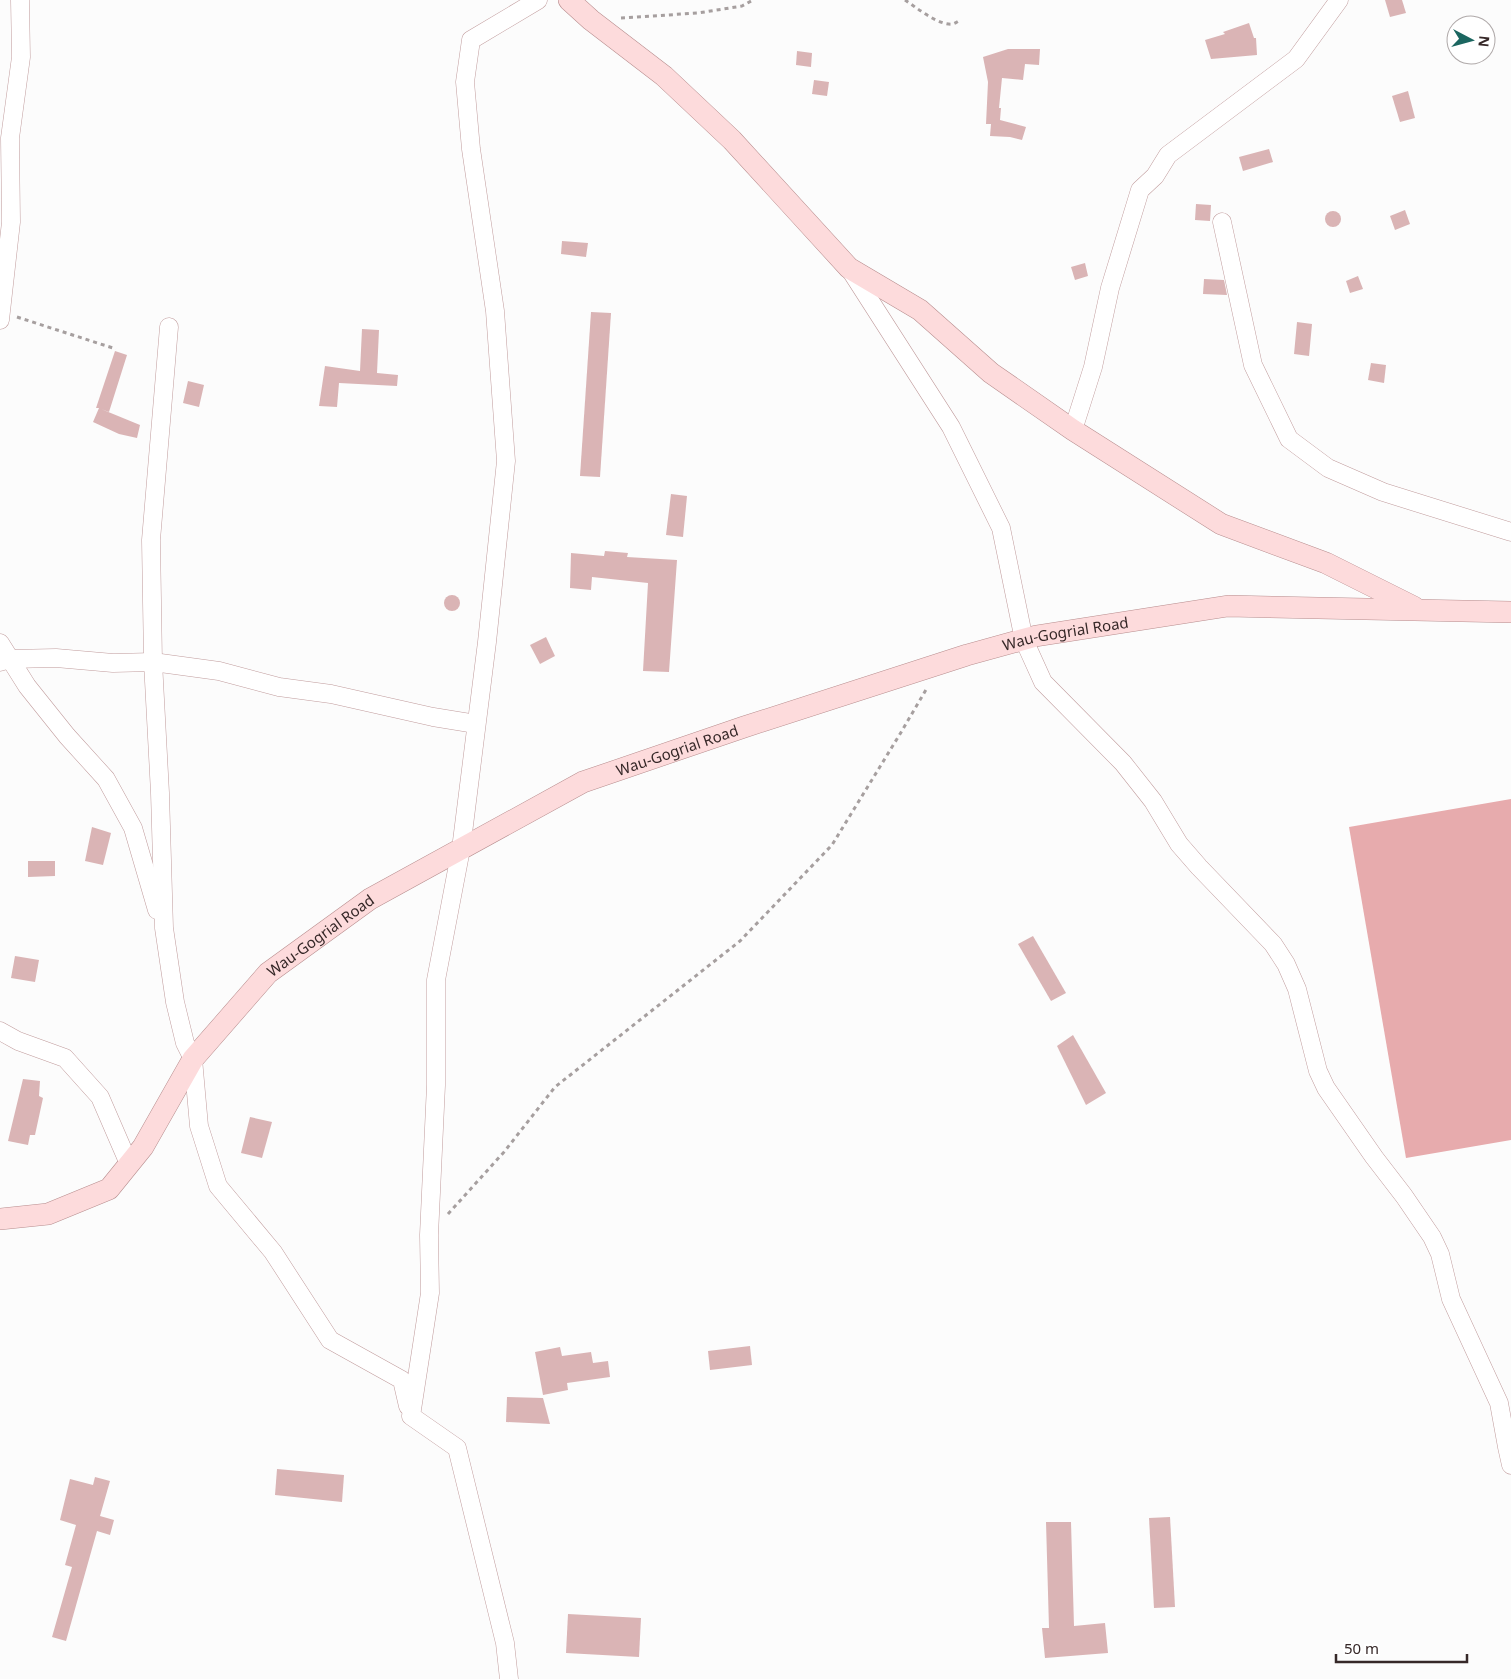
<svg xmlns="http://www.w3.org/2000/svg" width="1511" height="1679" viewBox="0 0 1511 1679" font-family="'Noto Sans',sans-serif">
<rect width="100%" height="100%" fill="#fcfcfc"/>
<polygon fill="#e7abad" points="1511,799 1511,1140 1406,1158 1349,827"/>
<g fill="#dab4b5">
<polygon points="1385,0 1402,0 1406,13 1390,17"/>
<polygon points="1249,23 1254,38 1256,38 1257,55 1211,59 1205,40 1225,34 1223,32"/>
<polygon points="1008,49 1040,49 1039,65 1025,64 1023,80 1002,78 999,108 1001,108 1000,120 1026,127 1022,140 1010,137 990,136 991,124 986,124 988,82 983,57"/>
<polygon points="797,51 812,53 811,67 796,65"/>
<polygon points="814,80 829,82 827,96 812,94"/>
<polygon points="1408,91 1415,118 1400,122 1392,96"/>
<polygon points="1269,149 1273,162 1243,171 1239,157"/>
<polygon points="1196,204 1211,205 1210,221 1195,220"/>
<polygon points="1405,210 1410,224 1395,230 1390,216"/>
<circle cx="1333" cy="219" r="8"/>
<polygon points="562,241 588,243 586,257 561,254"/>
<polygon points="1085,263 1088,276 1075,280 1071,267"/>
<polygon points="1358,276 1363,289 1350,293 1346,281"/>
<polygon points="1204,279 1224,280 1227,295 1203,294"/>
<polygon points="591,312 611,313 600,477 580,476"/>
<polygon points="1297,322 1312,324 1309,356 1294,354"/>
<polygon points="362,329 379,330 377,373 398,375 397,386 339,383 337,407 319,406 325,366 360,371"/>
<polygon points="115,351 127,355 109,412 101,409 140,425 137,438 119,434 93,422 99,408 96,408"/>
<polygon points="1371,363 1386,365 1384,383 1368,380"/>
<polygon points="188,381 204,385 199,407 183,403"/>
<polygon points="671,494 687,496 683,537 666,535"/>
<polygon points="605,551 628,553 627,557 677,560 669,672 643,671 648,583 592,577 591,590 570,588 571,553 604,556"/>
<circle cx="452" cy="603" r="8"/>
<polygon points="546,637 555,656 540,664 530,645"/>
<polygon points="92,827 111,833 103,865 85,861"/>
<polygon points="28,861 55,861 55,876 28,877"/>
<polygon points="1033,936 1066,993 1051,1001 1018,944"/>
<polygon points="15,956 39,960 35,982 11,978"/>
<polygon points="1073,1035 1106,1093 1086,1105 1057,1046"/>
<polygon points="23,1079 40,1081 39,1096 43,1098 35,1135 30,1135 28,1145 8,1141"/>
<polygon points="250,1117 272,1122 262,1158 241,1153"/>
<polygon points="750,1346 752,1365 710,1370 708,1351"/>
<polygon points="560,1347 562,1356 591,1352 593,1363 608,1361 610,1377 567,1383 568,1390 543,1395 535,1352"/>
<polygon points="507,1397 543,1398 550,1424 506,1422"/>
<polygon points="277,1469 344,1475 342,1502 275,1495"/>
<polygon points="95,1477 110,1481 100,1516 114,1520 110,1535 97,1531 66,1641 52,1637 72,1567 65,1565 76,1525 60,1520 70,1479 93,1485"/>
<polygon points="1170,1517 1175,1607 1154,1608 1149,1518"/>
<polygon points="1046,1522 1071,1522 1074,1626 1105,1623 1108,1653 1045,1658 1042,1628 1049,1628"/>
<polygon points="568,1614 641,1618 639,1657 566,1653"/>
</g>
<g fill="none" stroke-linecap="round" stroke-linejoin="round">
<g stroke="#c19c9d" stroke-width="19">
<g id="minor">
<polyline points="1222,222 1253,365 1289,439 1328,468 1383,492 1511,532"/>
<polyline points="849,268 951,427 1001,528 1024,640 1043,682 1123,763 1153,801 1179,844 1199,867 1273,944 1286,964 1297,989 1318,1071 1326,1088 1374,1157 1404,1196 1432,1237 1440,1254 1451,1299 1499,1403 1507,1447 1511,1465"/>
<polyline points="0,320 11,222 10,138 21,57 20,0"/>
<polyline points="169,327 151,540 153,662 160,793 164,928 175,1002 185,1043 193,1059 199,1126 218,1186 273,1252 330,1340 402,1380 408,1406"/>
<polyline points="1073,430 1093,367 1110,288 1140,190 1155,176 1168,155 1296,59 1339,0"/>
<polyline points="0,643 27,686 67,736 106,779 133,828 157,910"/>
<polyline points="0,662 10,659 56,658 113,663 153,662 219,671 279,687 331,694 433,717 476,724"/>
<polyline points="0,1031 18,1041 65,1058 100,1097 129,1164"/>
<polyline points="509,1679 505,1643 457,1448 411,1416 430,1293 429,1235 436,1085 436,980 461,849 487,642 506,461 495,311 471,149 465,82 471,40 538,0"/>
</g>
</g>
<g stroke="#b78d8e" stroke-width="22">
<g id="major">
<polyline points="569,0 591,20 664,76 732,140 849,268 920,310 991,373 1073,430 1221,524 1326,563 1414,607"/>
<path id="s1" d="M0,1219l48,-5 61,-25 34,-42 50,-88 75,-86 102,-74 213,-117 161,-55 223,-72 69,-19 192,-30 283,6"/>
</g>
</g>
<g stroke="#a69f9f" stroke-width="3" stroke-dasharray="4 4" stroke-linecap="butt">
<path d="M905,0c12,8 34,26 48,24 3,-1 5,-3 8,-4"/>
<polyline points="621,18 698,13 742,6 753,0"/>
<polyline points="17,317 116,349"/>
<polyline points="448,1214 504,1152 555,1087 740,941 832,845 900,734 927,688"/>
</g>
<use href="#minor" stroke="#fff" stroke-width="18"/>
<use href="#major" stroke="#fddbdc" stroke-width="21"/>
</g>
<g text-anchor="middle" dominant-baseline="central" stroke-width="4" stroke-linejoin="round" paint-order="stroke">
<g font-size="15" fill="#362828" stroke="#fff">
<text stroke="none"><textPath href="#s1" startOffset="1258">Wau-Gogrial Road</textPath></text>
<text stroke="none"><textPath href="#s1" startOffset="852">Wau-Gogrial Road</textPath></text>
<text stroke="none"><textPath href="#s1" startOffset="448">Wau-Gogrial Road</textPath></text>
</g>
</g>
<g transform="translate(1471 40) rotate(96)"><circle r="24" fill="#ffffff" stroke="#afa9a9"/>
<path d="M0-4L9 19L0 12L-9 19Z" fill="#1b6660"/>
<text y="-8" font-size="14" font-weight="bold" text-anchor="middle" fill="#362828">N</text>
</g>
<path d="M1336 1654v8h131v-8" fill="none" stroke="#362828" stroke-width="2.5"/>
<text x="1344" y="1654" font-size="15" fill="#362828" stroke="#ffffff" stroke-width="4" paint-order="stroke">50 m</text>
</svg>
